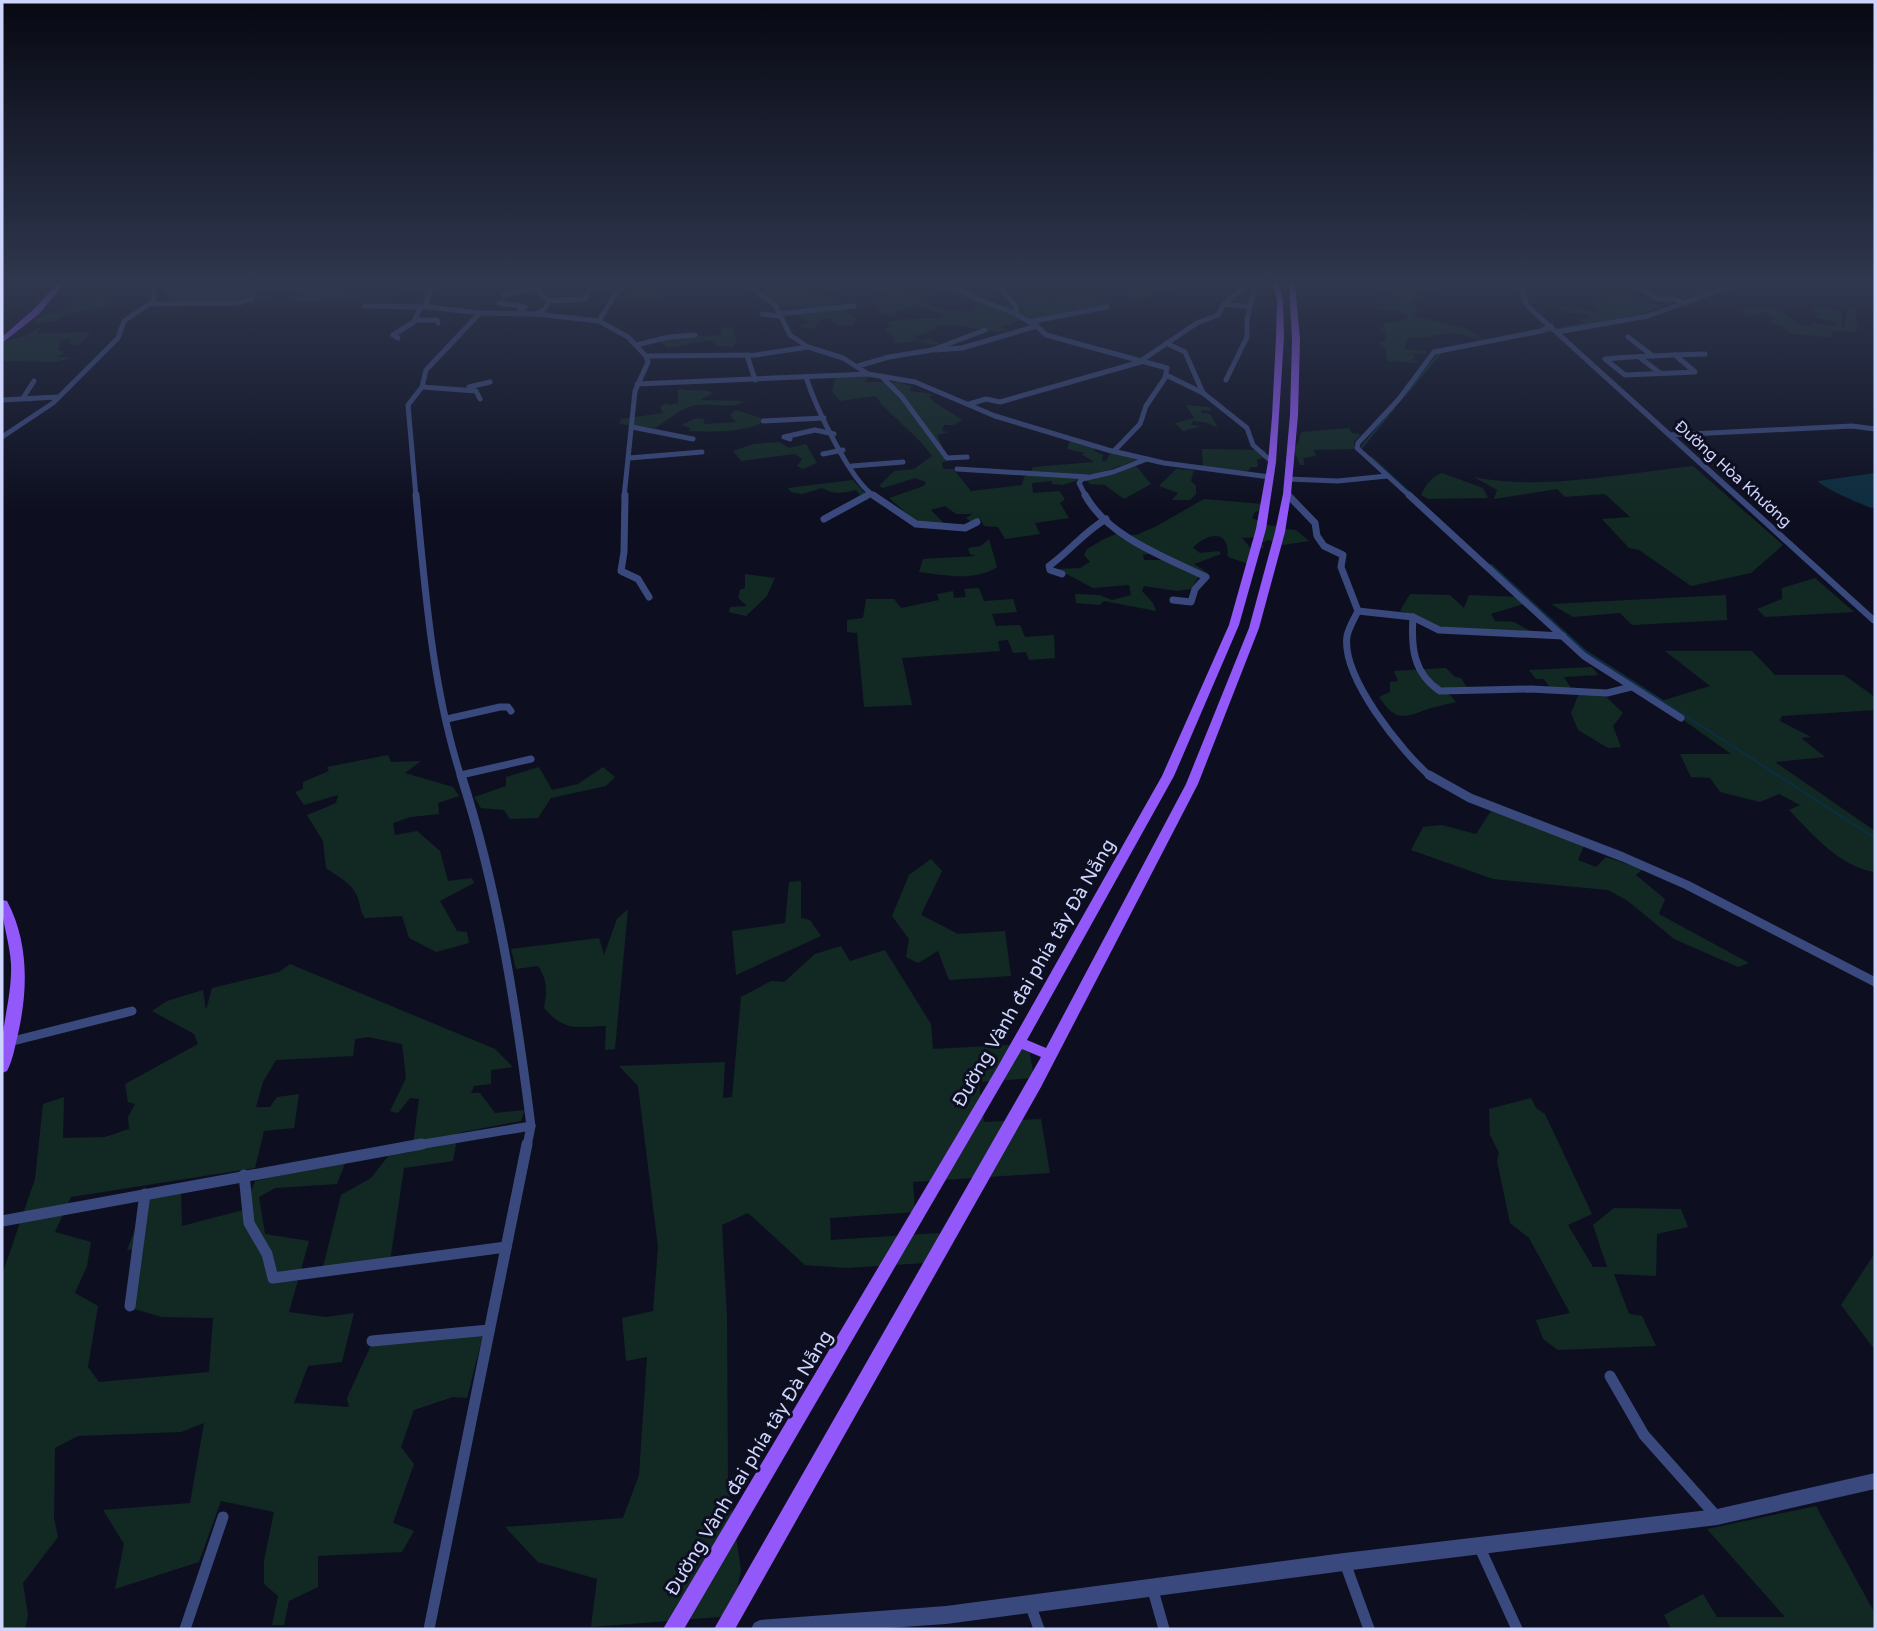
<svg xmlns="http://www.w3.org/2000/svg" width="1877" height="1631" viewBox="0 0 1877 1631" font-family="'Varela Round',sans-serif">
<rect width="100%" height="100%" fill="#0d0f20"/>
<g fill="#112922">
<polygon points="240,284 361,284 331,285 295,295 281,290 249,295 270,298 268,299 241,298"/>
<polygon points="434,284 464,284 419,293 336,298"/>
<polygon points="593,284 666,284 657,293 662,294 659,300 631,301 630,295 637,291 637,287 586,291 585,288"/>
<path d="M755,284h34l-9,2c11,7 22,3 33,6 18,4 29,17 43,27l-3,6 -13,1 -11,-8 -11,3 -3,8 -16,-2 12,-6h-8l-5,-9 6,-2 -5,-4 -18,3z"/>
<path d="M870,284h75l19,2 17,9 -4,2 -11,-6 -18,2 -18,-7 -27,4c9,5 20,13 30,17 7,2 38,6 44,4l-6,-5 18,-3 14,4 13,-6h8l2,-7 26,6 28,-9 31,15 -73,17 -11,-5 -26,9 10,4c-25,3 -48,-9 -74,-5l-2,4 -22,7 8,4 7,-3 11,5 -5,2 -18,-4 -22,3 -1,-6 -9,-9 7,-3 -5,-3c20,-6 43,-4 63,-5l-29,-12 -24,5v6l-19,-5 4,-4 -9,-7 17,-5 -12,-3z"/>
<polygon points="1119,284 1172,284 1172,289 1166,292 1149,293 1152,295 1139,298 1118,293 1130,289"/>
<path d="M1406,284h28l-1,8 -20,3 7,5 -9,2 7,9 -7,4 55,14 18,10 -7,1c-29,-15 -42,1 -68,-3l-5,12 22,2 1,3 -19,-1 6,2v4l-4,1 8,1v2l-31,-2 -1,-11 -8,-7 8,-2 -1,-9 -9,-3h7l2,-6 15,-1 8,-5c-8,-10 -24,-7 -36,-9l11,-1v-5l15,-1 2,-3 -19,-7 -2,-4 35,1z"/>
<path d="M1624,296c12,5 24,5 36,11l-74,17 -6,-4 9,-2 -1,-3 -26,-3 -3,-5 14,-2 27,9 -7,-13z"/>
<path d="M109,297l2,9 -42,7 -13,8 -21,2v-4c13,-5 32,-9 41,-18z"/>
<polygon points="1774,307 1800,325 1811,327 1813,323 1836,326 1837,322 1817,318 1816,314 1809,310 1824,307 1842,312 1841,327 1844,328 1848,309 1856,309 1857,332 1833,331 1832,337 1792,334 1780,325 1775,325 1769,321 1776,319 1765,312 1747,317 1736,310"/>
<polygon points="731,327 737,340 733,347 718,346 710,340 668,348 657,339 721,335 720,328"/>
<polygon points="38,328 41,328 36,333 91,332 80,345 68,344 73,339 66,338 60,342 59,351 63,351 63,354 56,357 74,358 53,362 2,361 2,342 28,335"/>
<path d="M836,376h34l-6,6h41l-4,2 11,2 -3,5 24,3 -4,3c10,11 22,14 33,23l-9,5h-9l-2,6 7,1 -12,3 11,25 -6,3 1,6h10l18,22 51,-6 2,-8 6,-4 3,-6 61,-5 -13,-8 4,-1 -18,-4 3,-9 25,7 -1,4 9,4 -1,6h4l5,-10 30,8 -78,26 -11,-1v-3l-20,2 1,10 26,-2 6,8 -5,4 9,15 -34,5 5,11 -35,5 -7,-12 -14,-1 -3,-6 -10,2 -5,-4 6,-4h-16l-11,-8 -14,4 13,13 -25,1 -30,-26 35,-12 2,-4 -11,-4 -32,10 -4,-2 15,-15 20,-2 18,-13c-16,-23 -40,-38 -57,-60l-35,5 -8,-9z"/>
<path d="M681,389c12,3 22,-1 32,4l-13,7 46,1c-16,9 -30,2 -48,4 -16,1 -29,15 -43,23l-36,-4 2,-5 42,-6 -3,-6 5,-4 4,2 9,-2v-13z"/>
<polygon points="1186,405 1209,407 1212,411 1202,410 1201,413 1210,414 1218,428 1208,423 1193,421 1191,425 1202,426 1183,431 1175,423 1194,418"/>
<path d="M736,410l25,8 -1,6c-20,8 -50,8 -71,7l1,-3 -9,-3 16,-7 7,1v5l32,-2 -6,-7z"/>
<polygon points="1349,428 1352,433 1361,434 1354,442 1354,449 1314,450 1316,456 1303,458 1305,465 1300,465 1293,448 1298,443 1301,432"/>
<polygon points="780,442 789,448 806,444 817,463 803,469 797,466 802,459 795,454 741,461 733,451 753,444"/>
<polygon points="1202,449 1265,450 1267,458 1257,459 1258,467 1251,467 1248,471 1203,468"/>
<polygon points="1136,466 1151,484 1124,499 1105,485 1090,484 1086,480"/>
<path d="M1693,466l90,79 -32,28 -60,13 -52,-36 -10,-2 -27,-29 28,-2 -25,-23 -40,3 -8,-8 -63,10 3,-9 -23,-13c64,14 153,-4 219,-11z"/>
<polygon points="1176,469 1194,470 1191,481 1196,486 1196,494 1190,500 1172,500 1178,493 1159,486"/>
<path d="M1442,473l41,15 5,10 -60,1 -7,-4c5,-11 11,-18 21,-22z"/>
<path d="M853,480l13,14 -6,1 -4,-5c-13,3 -22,5 -34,-2l-20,6 -11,-2 -3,-4z"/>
<path d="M1204,499l59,5v6l-8,2 -3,6 19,8 12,-1 1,4 12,1 13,11 -26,4 -15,-5 -6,3 2,5h-8l-6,-4 12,-5 -2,-2 -18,1 16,19 -12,6 -18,-6c-1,-3 0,-7 -1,-11 -4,-19 -28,-7 -34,2l7,5 19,-2 2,3 -27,10 14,9 -3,1 -45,-23 -17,4 1,5h23l32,16 -8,13 -14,2 -33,-5 -2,5 11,12 3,8 -52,-10 -4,4 -24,-2 -1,-9 24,1 13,5 19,-5 -2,-10 -36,3 -36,-19 23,-1 10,-6 -6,-7 3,-6 17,-10 12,-5 20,1 19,-8z"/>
<path d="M989,539l8,28c-22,15 -53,8 -78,5l4,-13 53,-3 -6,-2 -2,-6 13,-2z"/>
<polygon points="745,574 775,578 767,596 746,616 729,612 730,607 747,606 738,598 740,590 745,588"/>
<polygon points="1815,578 1854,612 1765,617 1757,609 1782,599 1782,588"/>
<polygon points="979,588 984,601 1013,599 1017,612 992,614 996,626 1020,625 1025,637 1054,635 1055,658 1029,660 1026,652 1013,653 1008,640 998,641 1000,651 902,658 912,705 864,707 857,633 847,632 847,620 863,618 866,599 894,599 901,608 939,600 937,594 953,591 954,598 966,597 964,589"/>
<polygon points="1410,594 1450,595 1464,608 1469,595 1519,597 1527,603 1491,614 1495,621 1514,622 1532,632 1437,628 1418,616 1400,611"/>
<polygon points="1726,595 1727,620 1632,625 1620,613 1573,617 1551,604"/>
<path d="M1665,651h87l23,24h69l31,22v13l-93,6 -2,5 31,16 -10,1 24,19 -50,5 100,69v41c-35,-5 -62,-37 -86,-62l11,-5 -21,-11 -19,8 -40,-10 -10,-14 -19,-1 -11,-23h51l-73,-52 52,-16z"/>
<polygon points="1592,667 1598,675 1564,677 1571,688 1551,689 1544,679 1536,679 1529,670"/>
<path d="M1446,668l9,9 6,1 7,11 -21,3 9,10c-9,2 -19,4 -28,7 -25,9 -32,13 -49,-12l11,-5v-10l8,-1 -4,-10z"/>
<polygon points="1581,688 1603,694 1623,713 1613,726 1621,747 1608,748 1578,730 1571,713"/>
<path d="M388,755l3,7 30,-1 -16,12 48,14 6,9 -21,7 1,11 -28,3 -18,6 2,12 22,-4 23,20 8,30 24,-3 2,5 -34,18 17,30 10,1 2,11 -33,9 -27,-14 -7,-22 -37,2c-6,-8 -4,-14 -8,-22 -5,-13 -20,-20 -31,-28l-3,-27 -16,-26 29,-12 2,-8 -34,10 -9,-13 8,-3v-7l26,-11 -2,-4z"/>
<polygon points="539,767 552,790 578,784 603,767 615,777 606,786 551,798 538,818 510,819 504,810 481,808 474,797 506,786 506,777"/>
<polygon points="1491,811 1584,846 1578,860 1596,867 1606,857 1643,869 1636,875 1665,899 1659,914 1749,963 1738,967 1674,939 1628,901 1608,890 1493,879 1411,850 1423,827 1442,825 1476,834"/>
<polygon points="931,859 942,871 921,915 958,934 1005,931 1011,976 949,980 938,951 918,963 906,957 909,939 892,916 909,875"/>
<polygon points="801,881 801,918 810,920 821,936 736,975 732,931 785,923 789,882"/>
<path d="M628,909l-13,140 -10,1 1,-24c-29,1 -41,6 -62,-18 3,-17 4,-27 -6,-42l-22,3 -5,-20 88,-11 5,17 13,-36z"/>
<polygon points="841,946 850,961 885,950 931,1024 933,1049 1028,1044 1034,1078 979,1082 984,1122 1041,1119 1050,1173 913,1182 915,1212 830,1218 831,1240 939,1233 942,1262 846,1268 805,1265 748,1213 722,1225 727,1317 728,1484 741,1570 732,1616 591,1627 597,1579 538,1562 505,1527 623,1518 639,1475 647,1357 626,1361 622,1318 653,1311 658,1247 638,1086 619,1066 725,1062 723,1098 732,1097 741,997 771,981 784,982 815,954"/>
<polygon points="290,964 495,1049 513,1067 491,1070 491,1084 474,1086 471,1093 480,1093 495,1113 525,1110 521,1121 458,1133 453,1161 404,1168 389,1268 322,1271 341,1195 371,1178 389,1155 412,1152 419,1099 410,1098 398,1113 390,1111 406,1078 402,1044 368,1037 355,1039 353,1056 276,1060 263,1082 256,1107 270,1107 277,1097 299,1094 294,1128 264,1131 255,1168 71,1197 55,1232 91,1242 87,1266 75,1293 98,1306 88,1367 99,1382 209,1372 213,1318 162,1317 134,1309 138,1249 127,1250 147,1199 181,1193 182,1226 243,1210 255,1181 346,1161 337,1184 275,1188 259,1197 265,1234 309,1241 289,1312 326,1317 354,1313 342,1362 308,1366 294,1403 349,1407 347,1398 372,1343 485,1327 467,1398 453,1397 414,1410 401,1447 414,1464 393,1523 414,1531 402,1552 318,1556 318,1587 289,1601 284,1625 272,1625 278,1596 264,1584 264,1561 274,1512 221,1501 199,1562 115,1589 124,1544 103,1510 190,1503 204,1423 181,1432 78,1436 55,1448 54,1518 58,1537 23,1583 28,1615 25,1629 2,1629 2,1275 35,1179 43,1104 64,1097 63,1138 105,1137 129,1129 128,1117 135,1104 128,1102 125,1084 198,1044 194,1034 152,1011 167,1001 203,990 206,1010 212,988 279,972"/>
<polygon points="1531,1098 1536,1108 1545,1114 1592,1214 1568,1225 1593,1267 1607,1267 1593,1225 1614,1208 1681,1209 1688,1227 1657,1234 1656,1276 1614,1274 1629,1314 1642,1316 1656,1346 1558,1350 1543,1339 1536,1320 1570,1313 1529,1238 1510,1223 1497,1161 1499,1153 1490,1135 1489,1109"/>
<polygon points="1875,1253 1875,1350 1841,1305"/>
<polygon points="1816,1506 1873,1610 1875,1629 1671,1629 1664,1615 1703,1594 1717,1617 1785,1617 1707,1529"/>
</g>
<g fill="#0d2d3f">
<polygon points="167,284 240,284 241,298 239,300 176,301 168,300 164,286"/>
<polygon points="340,285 358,285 341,289 349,291 349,294 307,303 292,299 318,289"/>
<path d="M1875,473v34l-4,1c-10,-4 -49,-20 -53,-27z"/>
</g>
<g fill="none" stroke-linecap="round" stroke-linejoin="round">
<g stroke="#0d2d3f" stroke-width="2">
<polyline points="1544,332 1639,313 1720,284"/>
<polyline points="1405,395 1441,352"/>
<polyline points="1361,448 1394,408"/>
<polyline points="1371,457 1410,493"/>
</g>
<polyline stroke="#0d2d3f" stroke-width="2.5" points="1491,565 1585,651 1875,838"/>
<g stroke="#3a497d" stroke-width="5">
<polyline points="531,284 549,301 545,309 536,314"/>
<polyline points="747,284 775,305 790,335 808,347 843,358 868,374 915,382 995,416 1108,450 1164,463 1270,477"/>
<polyline points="949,284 975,298 1017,314"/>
<polyline points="997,284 1015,305 1017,315 1037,326 1046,335 1167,368 1165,378 1146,406 1140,424 1114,451"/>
<polyline points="1567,284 1627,284"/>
<polyline points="1633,284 1658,299 1674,299 1685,304"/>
<polyline points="831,288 844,284"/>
<polyline points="504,295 536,288"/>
<polyline points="549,301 585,299 588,292"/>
<polyline points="499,303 525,307 517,314"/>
<polyline points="150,304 239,303 252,299"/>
<polyline points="1224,304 1250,307"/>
<polyline points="364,306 428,307 480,313 426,370 422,387 408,405 416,497"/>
<polyline points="428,307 426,302 431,290 430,284"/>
<polyline points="480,313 536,314 599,321 628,337 646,356 648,362 635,391 624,497"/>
<polyline points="762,314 779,316"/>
<polyline points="778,314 854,306"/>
<polyline points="415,320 437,320 438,323"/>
<polyline points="599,321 616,293 627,284"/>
<polyline points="1029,322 1107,307"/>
<polyline points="1557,332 1648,316 1736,284"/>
<polyline points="1628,337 1653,356"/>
<polyline points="398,338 393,335 414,322 420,308"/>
<polyline points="1166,343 1185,352 1203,393 1247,428 1253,445 1272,462"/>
<polyline points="636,345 669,337 695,335"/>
<polyline points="935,350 962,348 1037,326"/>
<polyline points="747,355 755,380"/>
<path d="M1675,355l20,17 -70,3 -20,-16c33,-3 67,-4 100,-5"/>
<polyline points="646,356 756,355 808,347"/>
<polyline points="1639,357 1660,373"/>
<polyline points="1142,360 1197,323 1218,315 1224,304 1248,284"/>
<polyline points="858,366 889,357 932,350 985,330"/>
<polyline points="1166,375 1203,393"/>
<path d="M806,377c9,28 45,107 70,120"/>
<polyline points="882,377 902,397 947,458 967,457"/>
<polyline points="1226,380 1247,337 1247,320 1255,284"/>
<polyline points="637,384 868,374"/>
<polyline points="422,387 476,391 480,399"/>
<polyline points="469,387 490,382"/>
<polyline points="30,399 23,398 34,381"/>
<polyline points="2,400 58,397"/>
<polyline points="969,404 986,399 1000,402 1144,361"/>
<polyline points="763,421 824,418"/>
<polyline points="632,427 693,439"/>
<polyline points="1670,435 1852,426 1875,429"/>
<polyline points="2,437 53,403 118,338 124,321 154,301 154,284"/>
<polyline points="790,439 784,437 815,430 834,434"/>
<polyline points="823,454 843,450"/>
<polyline points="629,458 702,452"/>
<polyline points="852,466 903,462"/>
<polyline points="957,469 1088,477"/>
<polyline points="1288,479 1338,481 1387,476"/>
<polyline points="1287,494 1290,497"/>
<polyline points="864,497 870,494"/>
<polyline points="1086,497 1079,483 1082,479 1113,472 1147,459"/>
<polyline points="1411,497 1357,448 1358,443 1399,399 1434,352 1541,331 1551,326"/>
</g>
<g stroke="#3a497d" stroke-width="7">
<path d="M416,495c9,94 16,192 45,282"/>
<polyline points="625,495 624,552 621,571 638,579 649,597"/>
<polyline points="873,495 916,524 965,528 977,522"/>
<path d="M1085,495c23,42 80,62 121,82l-11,12 -4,13 -18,-2"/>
<path d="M1288,495l27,28 2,13 7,10 19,9 -2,12 17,44c-4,8 -9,16 -11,25 -6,41 55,116 84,141"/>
<polyline points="1409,495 1584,656 1681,718"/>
<polyline points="824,519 868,495"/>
<path d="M1062,574l-12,-4 -1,-4c21,-15 35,-34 57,-47"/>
<polyline points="1358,611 1413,617 1439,630 1563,636"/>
<path d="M1413,617c-2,30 0,56 27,74l91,-2 76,4 24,-6"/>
<polyline points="447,719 500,707 508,707 511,711"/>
<polyline points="461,775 531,759"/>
</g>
<g stroke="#3a497d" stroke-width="9">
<path d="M461,775c37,115 55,232 70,351l-4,20"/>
<polyline points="1429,775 1470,798 1623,857 1687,885 1875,982"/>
<polyline points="9,1042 132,1011"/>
<polyline points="412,1146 531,1126"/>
</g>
<g stroke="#3a497d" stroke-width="11">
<polyline points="244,1175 249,1223 267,1254 273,1278 506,1247"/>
<polyline points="2,1221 422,1144"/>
<polyline points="130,1306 145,1194"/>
<polyline points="372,1341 489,1330"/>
<polyline points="1610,1376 1644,1435 1717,1517"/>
<polyline points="1479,1546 1517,1629"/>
<polyline points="1345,1563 1369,1629"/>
<polyline points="1152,1587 1164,1629"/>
<polyline points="1030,1604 1039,1629"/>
<polyline points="185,1629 223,1517"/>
<polyline points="429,1629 527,1144"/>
</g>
<g fill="#3a497d" fill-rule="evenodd">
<polygon points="1516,284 1522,284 1530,305 1875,617 1875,624 1872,623 1525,307"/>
<polygon points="1875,1473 1875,1489 1717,1525 1344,1571 946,1624 873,1629 751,1629 754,1623 760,1620 946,1606 1344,1553 1717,1509"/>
</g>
<g fill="#9258f9" fill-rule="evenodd">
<polygon points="57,284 64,284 39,314 2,343 2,337 33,310"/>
<polygon points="1273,284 1279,284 1283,301 1284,337 1276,462 1266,529 1239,625 1174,776 1027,1040 1046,1048 1186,784 1249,628 1275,532 1283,494 1290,415 1292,339 1289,284 1295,284 1300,339 1298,415 1291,494 1285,532 1259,628 1198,784 1041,1087 735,1629 714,1629 1041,1057 1022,1049 684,1629 663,1629 997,1068 1162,776 1229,625 1256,529 1268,462 1272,417 1276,337 1277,301"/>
<path d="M2,900l5,1c22,41 21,89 11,133 -3,12 -5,26 -11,37l-5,2c0,-11 -1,-23 0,-33 3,-26 10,-50 9,-76 -1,-22 -10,-43 -9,-64z"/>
</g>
</g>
<linearGradient id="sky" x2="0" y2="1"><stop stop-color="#070812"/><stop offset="0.55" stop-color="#2f374e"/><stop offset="1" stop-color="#2f374e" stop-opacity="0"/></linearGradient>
<rect width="1877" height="512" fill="url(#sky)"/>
<g text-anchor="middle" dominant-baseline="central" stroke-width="6" stroke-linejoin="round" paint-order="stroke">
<g font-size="16" fill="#ced5fd" stroke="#0d0f20">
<text transform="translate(1733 474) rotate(42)">Đường Hòa Khương</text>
</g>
<g font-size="19" fill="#ced5fd" stroke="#0d0f20">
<text transform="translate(1034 973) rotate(-60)">Đường Vành đai phía tây Đà Nẵng</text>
<text transform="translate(749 1463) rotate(-59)">Đường Vành đai phía tây Đà Nẵng</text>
</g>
</g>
<rect width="1877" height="1631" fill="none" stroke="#ced5fd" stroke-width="7"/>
</svg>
